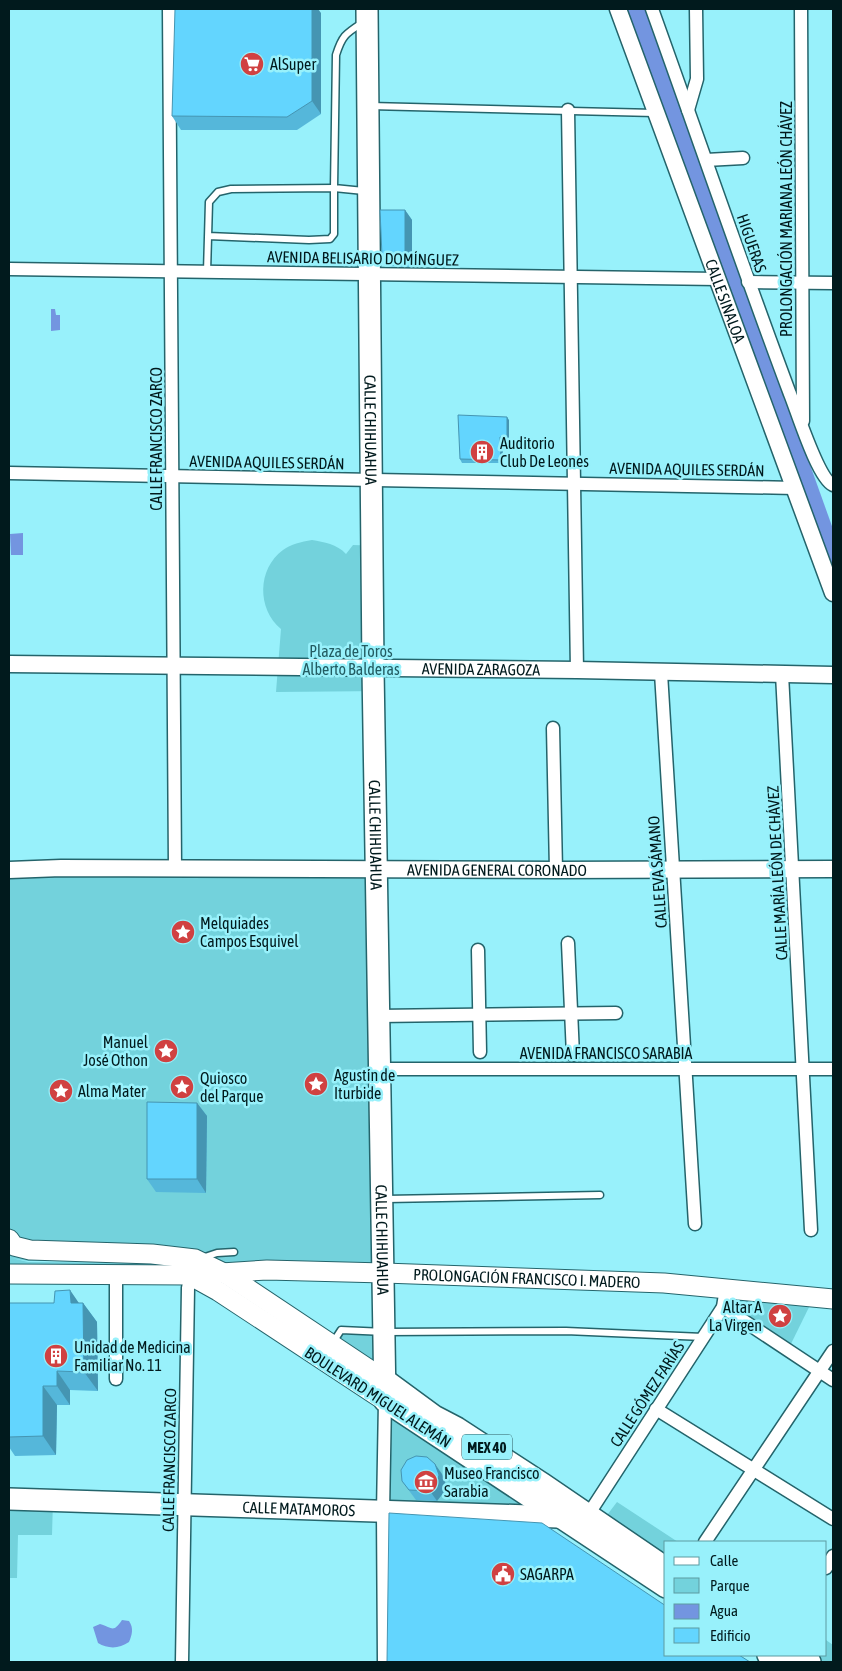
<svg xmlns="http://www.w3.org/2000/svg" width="842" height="1671" viewBox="0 0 842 1671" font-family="'Asap Condensed',sans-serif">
<rect width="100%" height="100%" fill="#98f1fb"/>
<g fill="#73d2dc">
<path d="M312,540c12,2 25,4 34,14l7,-9 27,1 3,145 -107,1 5,-63c-24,-20 -24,-60 2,-79 8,-6 18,-8 29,-10z"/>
<polygon points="9,872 379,872 383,1279 141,1259 28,1261 12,1258 28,1262 161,1263 161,1270 9,1276"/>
<polygon points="726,1286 815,1295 786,1354 721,1314"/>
<polygon points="343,1333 383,1335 382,1381 332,1349"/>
<polygon points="386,1404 558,1517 386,1510"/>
<polygon points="9,1500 53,1501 52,1535 18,1535 17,1578 9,1578"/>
<polygon points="617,1502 678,1542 666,1542 666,1565 601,1523"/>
<polygon points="826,1640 833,1645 833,1662 813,1662 801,1655 826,1655"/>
</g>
<g fill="#7395e0">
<polygon points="623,9 647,9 833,529 833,582"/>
<polygon points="51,309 55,309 56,315 60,315 60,330 51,331"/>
<polygon points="23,533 23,555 11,555 10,534"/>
<path d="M122,1620l7,1c5,7 3,14 0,21 -10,7 -21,7 -31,1l-5,-16 7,-3c13,4 13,9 22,-4z"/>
</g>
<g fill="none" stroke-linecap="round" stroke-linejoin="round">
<g stroke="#24646b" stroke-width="9">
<g id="service">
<path d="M362,23c-17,11 -20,13 -26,32l-2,133 30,3"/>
<polyline points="370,106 655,113"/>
<polyline points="207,272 209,202 218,192 231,189 334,188 334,234 330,239 309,240 208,236"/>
<polyline points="386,1199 600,1195"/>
<polyline points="202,1258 217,1253 234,1252"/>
<polyline points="332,1344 341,1330 385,1332 566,1331 703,1337"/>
</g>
</g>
<g stroke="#24646b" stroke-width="15">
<g id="minor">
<polyline points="169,9 175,868"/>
<path d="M652,9c46,128 90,257 138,385 7,17 28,85 43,91"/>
<polyline points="801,9 803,421"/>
<polyline points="568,110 577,670"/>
<polyline points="688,110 697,79 696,9"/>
<polyline points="706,160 743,158"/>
<polyline points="9,269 718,279"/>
<polyline points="748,282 833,283"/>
<polyline points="9,473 795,488"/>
<polyline points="661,673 695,1224"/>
<polyline points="782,674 811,1230"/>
<polyline points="553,728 556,870"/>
<polyline points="568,943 573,1055"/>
<polyline points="478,950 480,1052"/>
<polyline points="378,1016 616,1013"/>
<polyline points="379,1069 833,1069"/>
<polyline points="116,1274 116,1379"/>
<polyline points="723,1307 833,1380"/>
<polyline points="656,1409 833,1519"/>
<polyline points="588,1515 723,1307 726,1288"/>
<polyline points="705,1542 833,1351"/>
<polyline points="826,1568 833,1556"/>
<polyline points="182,1662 188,1288 192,1269"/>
<polyline points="384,1662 383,1512 385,1401"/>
</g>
</g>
<g stroke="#24646b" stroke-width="19">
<g id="tertiary">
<path id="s1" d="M618,9l215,584"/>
<path id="s2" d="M9,664l568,6 256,5"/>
<path id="s3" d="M9,870l52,-2 495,2 277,-1"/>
</g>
</g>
<g stroke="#24646b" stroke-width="21">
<g id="secondary">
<polyline points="9,1239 14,1246 30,1250 152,1254 195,1259 226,1274 385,1380"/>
<path id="s4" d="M9,1274l181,1 77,-5 117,3 280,10 169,16"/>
<polyline points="191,1276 218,1291 385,1401"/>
</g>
</g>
<g stroke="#24646b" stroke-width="24">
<g id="primary">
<path id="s5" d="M367,9l6,660 12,732 281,186"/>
<polyline points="385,1380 434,1416 457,1428 543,1484 666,1568"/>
<path id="s6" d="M9,1499l549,18 11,-4 19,2"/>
<polyline points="768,1655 780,1662"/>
<polyline points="798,1655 810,1662"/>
</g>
</g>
<use href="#service" stroke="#fff" stroke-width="6"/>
<use href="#minor" stroke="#fff" stroke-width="12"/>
<use href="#tertiary" stroke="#fff" stroke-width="16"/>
<use href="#secondary" stroke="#fff" stroke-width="19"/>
<use href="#primary" stroke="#fff" stroke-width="21"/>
</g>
<g fill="#55b7da">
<polygon points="321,13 321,114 297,130 181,130 172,116"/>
<polygon points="405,210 412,220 412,267 389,266 382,256"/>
<polygon points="509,420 509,440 502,441 503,463 462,463 460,459"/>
<polygon points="197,1103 207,1116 206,1193 156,1192 147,1179"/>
<polygon points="9,1303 83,1303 97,1322 98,1391 70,1390 70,1405 57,1405 56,1455 15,1456 9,1447"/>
<polygon points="442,1474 446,1485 444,1492 437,1501 416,1500 402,1481"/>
</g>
<g fill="#4595b2">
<polygon points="312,9 318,9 321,13 321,114 312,101"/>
<polygon points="405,210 412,220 412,267 405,257"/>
<polygon points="507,417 509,420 509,440 507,437"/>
<polygon points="500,437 502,441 503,463 501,460"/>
<polygon points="197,1103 207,1116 206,1193 197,1179"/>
<polygon points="70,1290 83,1309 83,1303 97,1322 98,1391 84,1372 71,1303"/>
<polygon points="57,1371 70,1390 70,1405 57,1386"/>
<polygon points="43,1386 57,1405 56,1455 43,1436"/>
<polygon points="435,1464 442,1474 446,1485 444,1492 437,1501 430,1491"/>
</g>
<g fill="#63d5fe" stroke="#4595b2">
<polygon points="175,9 312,9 312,101 287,117 172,116"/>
<polygon points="380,210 405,210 405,257 382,256"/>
<polygon points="458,415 507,417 507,437 500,437 501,460 460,459"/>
<polygon points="147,1102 197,1103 197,1179 147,1179"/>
<polygon points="70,1290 71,1303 83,1303 84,1372 57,1371 57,1386 43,1386 43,1436 9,1437 9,1303 54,1303 55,1291"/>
<polygon points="416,1456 427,1457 435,1464 439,1475 437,1482 430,1491 409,1490 402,1481 401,1470 407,1460"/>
<polygon points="389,1513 542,1523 666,1606 666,1655 739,1655 750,1662 387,1662"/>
</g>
<defs>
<g id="supermarket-disc" transform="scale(1.25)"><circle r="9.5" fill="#d04141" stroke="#98f1fb"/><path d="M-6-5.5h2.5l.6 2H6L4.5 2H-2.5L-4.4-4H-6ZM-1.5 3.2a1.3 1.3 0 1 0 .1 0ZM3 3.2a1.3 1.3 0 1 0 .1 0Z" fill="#fff"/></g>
<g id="building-disc" transform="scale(1.25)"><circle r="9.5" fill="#d04141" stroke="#98f1fb"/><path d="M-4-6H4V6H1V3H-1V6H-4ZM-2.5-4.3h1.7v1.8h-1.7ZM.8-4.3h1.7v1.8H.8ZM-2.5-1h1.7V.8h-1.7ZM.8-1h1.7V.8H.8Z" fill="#fff"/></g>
<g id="sight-disc" transform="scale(1.25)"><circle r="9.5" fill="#d04141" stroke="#98f1fb"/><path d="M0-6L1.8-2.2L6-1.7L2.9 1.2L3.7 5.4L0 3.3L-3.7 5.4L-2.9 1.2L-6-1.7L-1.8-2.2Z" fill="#fff"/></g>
<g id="museum-disc" transform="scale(1.25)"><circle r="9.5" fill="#d04141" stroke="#98f1fb"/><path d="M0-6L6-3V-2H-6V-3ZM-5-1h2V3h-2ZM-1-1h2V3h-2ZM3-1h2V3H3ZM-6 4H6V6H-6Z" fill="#fff"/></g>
<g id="civic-disc" transform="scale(1.25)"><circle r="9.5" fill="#d04141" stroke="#98f1fb"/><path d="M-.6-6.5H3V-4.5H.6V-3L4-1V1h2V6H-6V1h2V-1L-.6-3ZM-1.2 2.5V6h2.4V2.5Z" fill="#fff"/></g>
</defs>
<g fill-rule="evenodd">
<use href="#supermarket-disc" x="252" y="64"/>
<use href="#building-disc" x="482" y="452"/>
<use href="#sight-disc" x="183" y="932"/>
<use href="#sight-disc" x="166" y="1051"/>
<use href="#sight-disc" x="316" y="1084"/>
<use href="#sight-disc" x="182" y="1087"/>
<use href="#sight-disc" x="61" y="1091"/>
<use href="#sight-disc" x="780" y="1316"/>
<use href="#building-disc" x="56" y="1356"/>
<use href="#museum-disc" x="426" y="1482"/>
<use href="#civic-disc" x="503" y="1574"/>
</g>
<g text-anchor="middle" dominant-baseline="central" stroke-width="5" stroke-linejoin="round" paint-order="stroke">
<rect fill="#98f1fb" stroke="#2e5a60" stroke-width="1" x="462" y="1434.5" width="50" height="25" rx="4"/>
<g font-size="15" font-weight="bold" fill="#011a1d">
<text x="487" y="1447">MEX 40</text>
</g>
<g font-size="16" fill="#011a1d" stroke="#98f1fb" text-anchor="start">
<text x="270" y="64">AlSuper</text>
<text x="500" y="443">Auditorio<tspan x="500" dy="18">Club De Leones</tspan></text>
<text x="200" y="923">Melquiades<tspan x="200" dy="18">Campos Esquivel</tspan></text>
<text x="148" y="1042" text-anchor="end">Manuel<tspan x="148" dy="18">José Othon</tspan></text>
<text x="334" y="1075">Agustín de<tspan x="334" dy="18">Iturbide</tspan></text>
<text x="200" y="1078">Quiosco<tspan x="200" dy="18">del Parque</tspan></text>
<text x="78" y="1091">Alma Mater</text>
<text x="762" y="1307" text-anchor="end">Altar A<tspan x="762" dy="18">La Virgen</tspan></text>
<text x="74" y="1347">Unidad de Medicina<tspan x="74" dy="18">Familiar No. 11</tspan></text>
<text x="444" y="1473">Museo Francisco<tspan x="444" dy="18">Sarabia</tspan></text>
<text x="520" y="1574">SAGARPA</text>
</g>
<g font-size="16" fill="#011a1d" stroke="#98f1fb">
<text transform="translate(786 219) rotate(-90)">PROLONGACIÓN MARIANA LEÓN CHÁVEZ</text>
<text transform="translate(752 243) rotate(71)">HIGUERAS</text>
<text transform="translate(363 258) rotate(1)">AVENIDA BELISARIO DOMÍNGUEZ</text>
<text stroke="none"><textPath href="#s1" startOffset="311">CALLE SINALOA</textPath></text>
<text stroke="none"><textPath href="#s5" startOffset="421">CALLE CHIHUAHUA</textPath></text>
<text transform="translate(156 439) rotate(-90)">CALLE FRANCISCO ZARCO</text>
<text transform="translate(267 462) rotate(1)">AVENIDA AQUILES SERDÁN</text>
<text transform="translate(687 469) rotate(1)">AVENIDA AQUILES SERDÁN</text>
<text stroke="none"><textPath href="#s2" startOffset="472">AVENIDA ZARAGOZA</textPath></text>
<text stroke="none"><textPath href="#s5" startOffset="826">CALLE CHIHUAHUA</textPath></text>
<text stroke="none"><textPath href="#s3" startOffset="488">AVENIDA GENERAL CORONADO</textPath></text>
<text transform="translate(657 872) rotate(-94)">CALLE EVA SÁMANO</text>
<text transform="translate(777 873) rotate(-93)">CALLE MARÍA LEÓN DE CHÁVEZ</text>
<text x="606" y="1053">AVENIDA FRANCISCO SARABIA</text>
<text stroke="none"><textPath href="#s5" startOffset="1231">CALLE CHIHUAHUA</textPath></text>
<text stroke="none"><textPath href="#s4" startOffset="518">PROLONGACIÓN FRANCISCO I. MADERO</textPath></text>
<text transform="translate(647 1394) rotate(-57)">CALLE GÓMEZ FARÍAS</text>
<text transform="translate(378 1397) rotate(33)">BOULEVARD MIGUEL ALEMÁN</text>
<text transform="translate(169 1460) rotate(-89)">CALLE FRANCISCO ZARCO</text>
<text stroke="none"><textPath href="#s6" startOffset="290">CALLE MATAMOROS</textPath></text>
</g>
<g font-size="16" fill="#235c62" stroke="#98f1fb">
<text x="351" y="651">Plaza de Toros<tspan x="351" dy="18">Alberto Balderas</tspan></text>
</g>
</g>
<rect width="842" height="1671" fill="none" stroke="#011a1d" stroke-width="20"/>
<rect x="664" y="1541" width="162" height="115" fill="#98f1fb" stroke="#5c9ba2"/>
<rect x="674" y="1557" width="25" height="8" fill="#ffffff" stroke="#5c9ba2"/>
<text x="710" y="1566" font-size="15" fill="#011a1d">Calle</text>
<rect x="674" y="1578" width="25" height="15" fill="#73d2dc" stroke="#5c9ba2"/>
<text x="710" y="1591" font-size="15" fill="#011a1d">Parque</text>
<rect x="674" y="1604" width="25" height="15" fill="#7395e0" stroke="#5c9ba2"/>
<text x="710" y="1616" font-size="15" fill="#011a1d">Agua</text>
<rect x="674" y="1628" width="25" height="15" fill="#63d5fe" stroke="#5c9ba2"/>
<text x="710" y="1641" font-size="15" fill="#011a1d">Edificio</text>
</svg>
